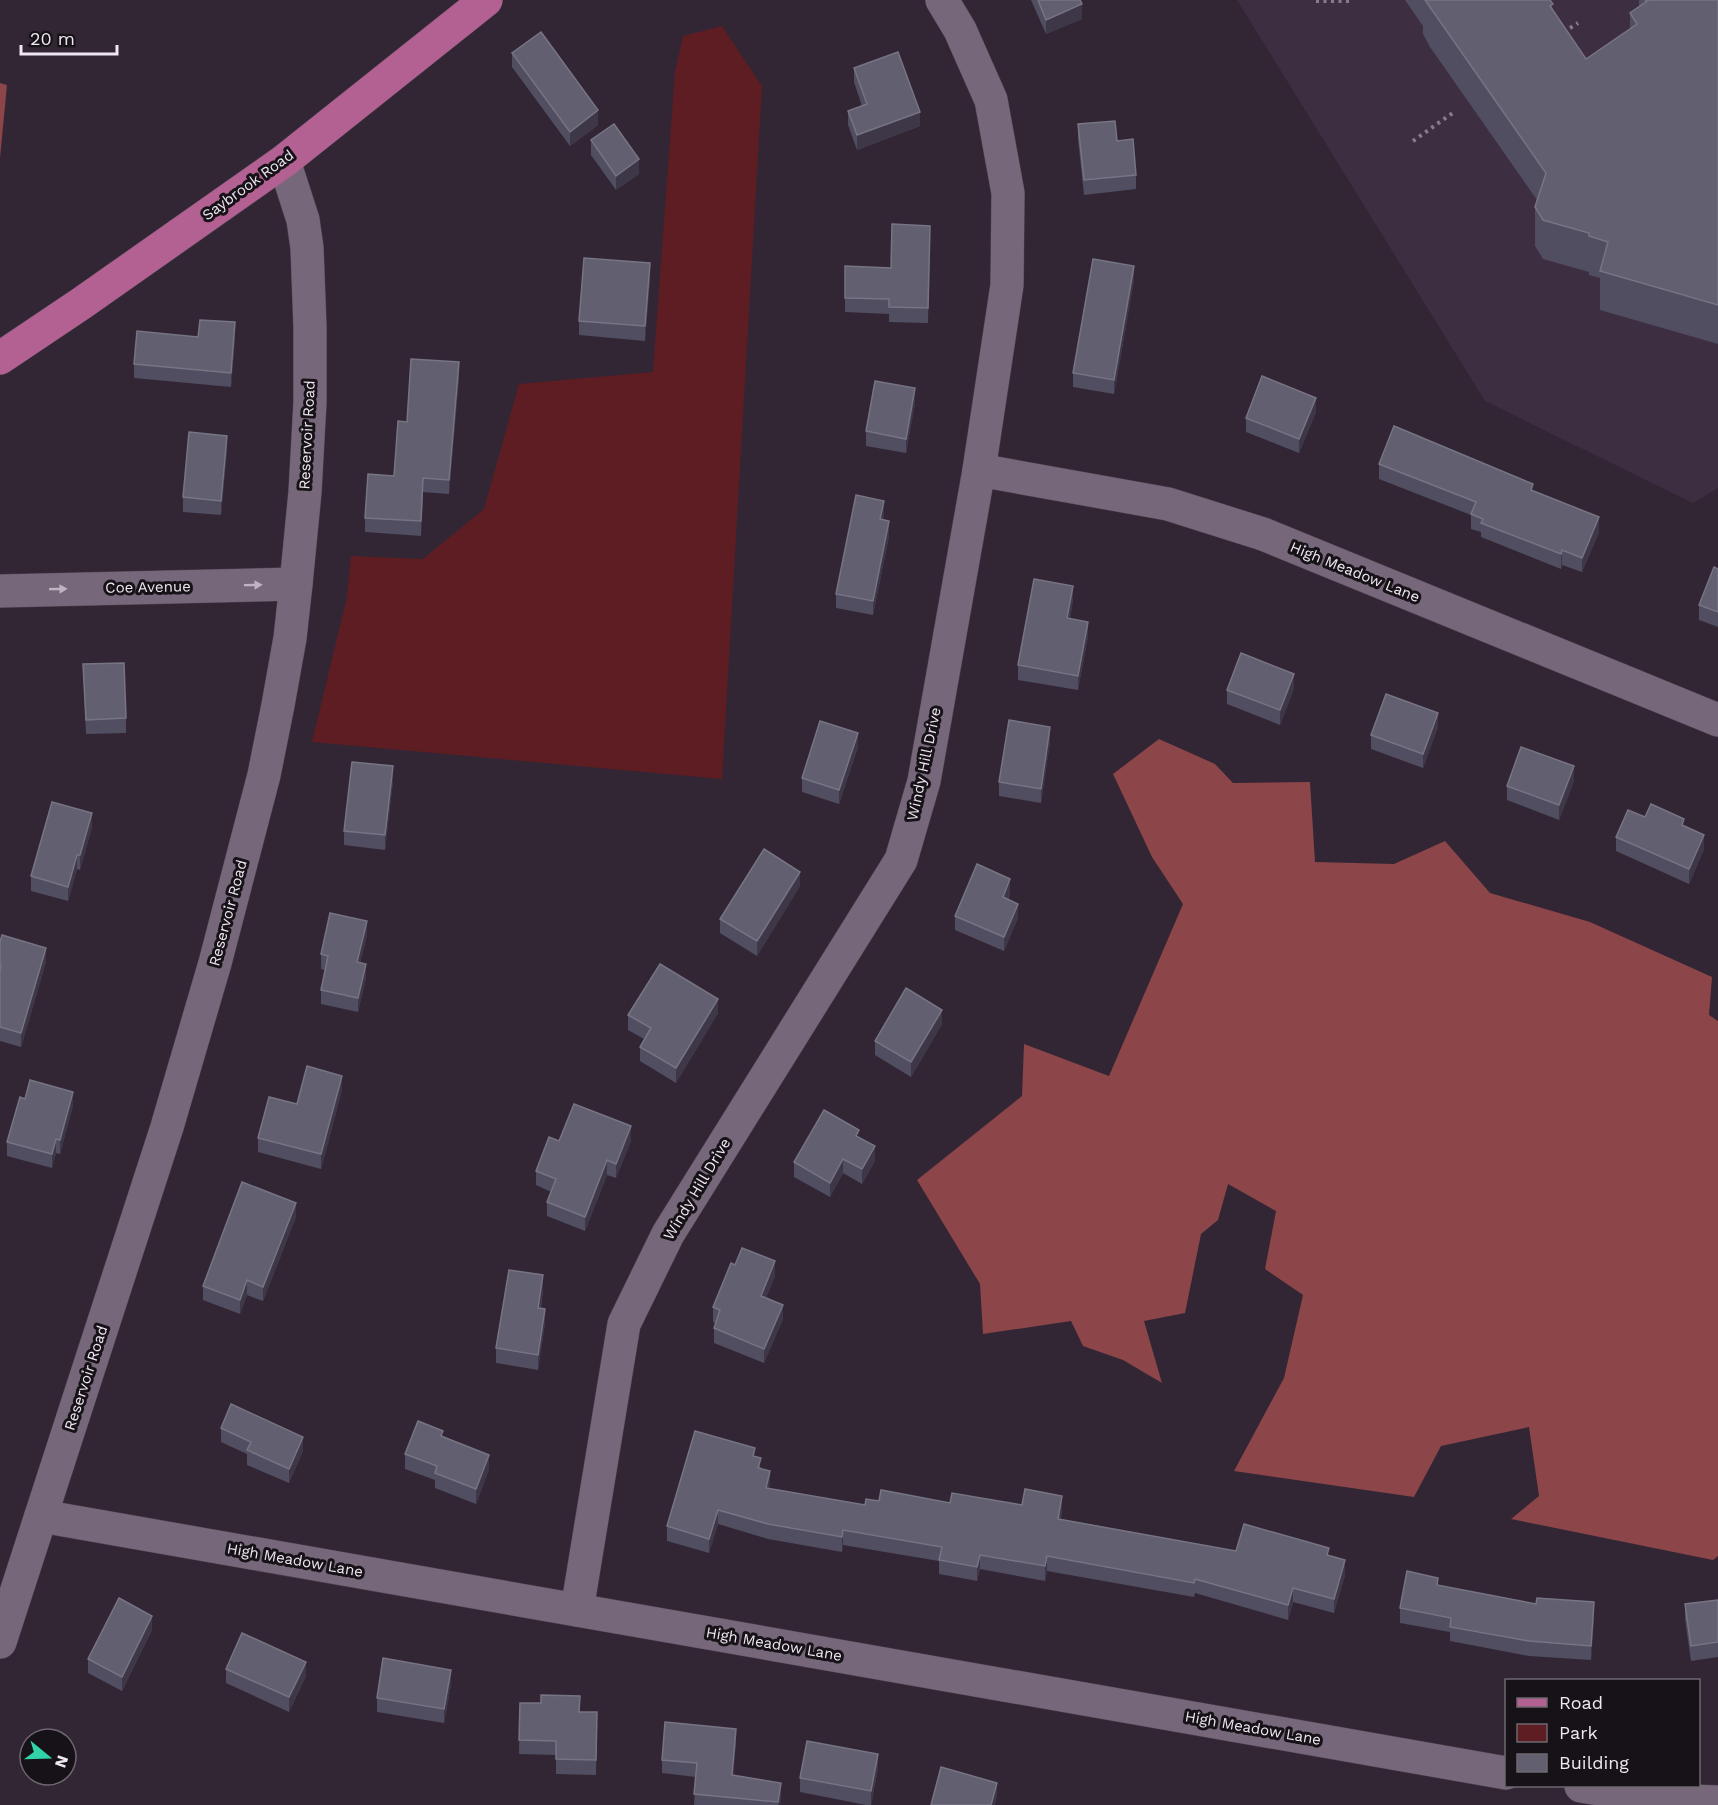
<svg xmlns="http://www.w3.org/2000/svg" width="1718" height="1805" viewBox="0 0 1718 1805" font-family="'Work Sans',sans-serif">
<rect width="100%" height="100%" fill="#322635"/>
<polygon fill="#3e2e42" points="1237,0 1718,0 1718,488 1693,503 1485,401"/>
<polygon fill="#5e1d23" points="722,26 762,86 722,779 312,742 347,597 351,556 423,559 484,509 519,384 653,372 675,72 683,36"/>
<g fill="#8c4548">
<polygon points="0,83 7,85 0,158"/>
<polygon points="1159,739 1215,764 1233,783 1310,782 1315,862 1394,864 1445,841 1490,893 1590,922 1712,977 1709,1015 1718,1021 1718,1556 1713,1560 1511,1519 1539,1496 1529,1427 1441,1446 1414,1497 1234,1471 1284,1378 1303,1295 1265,1269 1276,1211 1228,1184 1218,1220 1201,1234 1185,1313 1144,1321 1162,1383 1123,1360 1083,1346 1071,1321 983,1334 980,1284 917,1180 1022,1096 1024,1044 1109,1076 1183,904 1152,857 1113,774"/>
</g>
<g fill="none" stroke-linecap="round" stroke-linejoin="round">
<g stroke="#4d4350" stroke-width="34">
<g id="minor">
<polyline points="979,470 1168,504 1263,534 1718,720"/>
<polyline points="0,591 296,584"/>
<polyline points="41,1516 1506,1773"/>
<polyline points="577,1610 624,1324 668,1234 901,860 924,781 979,470 1007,285 1008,193 991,100 960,30 942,0"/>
<polyline points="0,1642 167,1127 215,963 264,775 278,705 290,638 296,584 305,492 310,402 310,327 307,248 303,220 284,161"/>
<polyline points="1581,1786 1665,1800 1718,1802"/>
</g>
</g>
<g stroke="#4d4350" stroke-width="34">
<polyline id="major" points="0,358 82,303 284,161 486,0"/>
</g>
<g stroke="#877d89" stroke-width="4" stroke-dasharray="3 4.5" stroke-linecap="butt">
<polyline points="1316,1 1349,1"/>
<polyline points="1570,28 1578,23"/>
<polyline points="1413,141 1454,112"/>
</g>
<use href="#minor" stroke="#76687a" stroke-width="33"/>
<use href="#major" stroke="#b36092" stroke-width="33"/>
</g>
<g fill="#504e60">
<polygon points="1031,0 1080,0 1082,19 1046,34"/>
<polygon points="1405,0 1550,0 1553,10 1586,59 1630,29 1630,13 1639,6 1639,0 1718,0 1718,344 1600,310 1600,278 1589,275 1589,272 1543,259 1535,246 1535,207 1537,200 1430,47 1423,34 1423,26"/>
<polygon points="512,53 598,125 570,146 512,67"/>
<polygon points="854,68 920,126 857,150 848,125 848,111 862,106 854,82"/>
<polygon points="1078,124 1117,141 1136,175 1136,189 1084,195 1078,139"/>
<polygon points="591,140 639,174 616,190 591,155"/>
<polygon points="930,240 928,323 889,322 889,314 845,312 845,266 891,268"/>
<polygon points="650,278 645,341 579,335 579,321"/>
<polygon points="1134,280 1114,394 1073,387 1073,373"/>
<polygon points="198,337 235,337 231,387 134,378 134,364"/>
<polygon points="459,377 449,494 423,492 421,536 365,532 365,518 394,476 407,422"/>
<polygon points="915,403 906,453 866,446 866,431"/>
<polygon points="1316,412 1299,453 1246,432 1246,418"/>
<polygon points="227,450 221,515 183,512 183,497"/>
<polygon points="1379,464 1533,491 1599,532 1582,572 1562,565 1561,569 1481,537 1481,532 1471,529 1471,515 1379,479"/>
<polygon points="884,515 883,520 889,536 873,615 836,608 836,594"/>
<polygon points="1718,569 1718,627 1699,620 1699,605"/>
<polygon points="1073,600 1070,619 1088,636 1078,690 1018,680 1018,665"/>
<polygon points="83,664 126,718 126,733 86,734"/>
<polygon points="1294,688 1280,725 1227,704 1227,690"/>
<polygon points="1438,727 1423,768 1371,749 1371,735"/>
<polygon points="1050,742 1041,803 999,796 999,782"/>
<polygon points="858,747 839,804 802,792 802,778"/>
<polygon points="393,781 385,850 344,845 344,831"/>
<polygon points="1574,781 1559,820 1507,800 1507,786"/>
<polygon points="1645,817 1684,826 1704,849 1689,884 1616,851 1616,837"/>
<polygon points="92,827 80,870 77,869 68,901 31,891 31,876"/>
<polygon points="800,886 757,956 720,933 720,919"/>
<polygon points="1010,893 1008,900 1018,918 1004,951 955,930 955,916"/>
<polygon points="367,935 360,963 366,978 358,1012 321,1004 321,990 325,970 321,969 321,954"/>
<polygon points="0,942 46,962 21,1047 0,1041"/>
<polygon points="718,1013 676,1083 640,1061 640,1047 644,1039 628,1030 628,1015"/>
<polygon points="942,1024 911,1077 875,1055 875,1041"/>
<polygon points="342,1090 321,1169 258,1152 258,1138 297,1104"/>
<polygon points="25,1099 73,1106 60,1154 56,1153 52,1168 7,1156 7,1142"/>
<polygon points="859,1137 875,1161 862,1184 843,1173 830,1197 794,1177 794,1162"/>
<polygon points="559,1141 631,1141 616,1178 607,1175 585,1231 547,1216 547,1202 551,1192 536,1185 536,1171"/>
<polygon points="296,1217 263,1301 247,1295 240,1314 203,1300 203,1286"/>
<polygon points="775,1276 766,1298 783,1319 764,1363 714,1343 714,1328 716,1323 713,1322 713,1307"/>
<polygon points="543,1290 541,1308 545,1323 538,1370 496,1363 496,1348"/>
<polygon points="221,1428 303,1451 289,1483 247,1465 247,1454 221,1442"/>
<polygon points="443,1437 489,1469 476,1504 435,1488 435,1480 405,1469 405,1454"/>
<polygon points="755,1457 770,1485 769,1488 865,1505 879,1501 1022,1505 1062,1510 1061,1519 1236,1551 1329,1556 1345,1575 1334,1613 1293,1602 1288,1620 1195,1593 1194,1597 1047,1571 1045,1581 980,1569 977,1581 939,1574 939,1561 843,1545 842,1552 768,1539 718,1524 709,1553 667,1541 667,1526"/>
<polygon points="1438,1585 1594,1617 1591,1660 1529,1656 1450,1641 1450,1632 1400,1623 1400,1608"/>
<polygon points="1718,1600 1718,1657 1691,1661 1685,1619 1685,1604"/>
<polygon points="152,1630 122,1691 88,1673 88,1659"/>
<polygon points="226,1669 306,1676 289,1712 226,1683"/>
<polygon points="451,1684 444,1723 377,1712 377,1698"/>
<polygon points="520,1703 580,1712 597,1712 596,1775 556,1774 556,1755 519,1754"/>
<polygon points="736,1743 733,1775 781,1797 780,1805 694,1805 696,1777 662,1773 662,1760"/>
<polygon points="878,1768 871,1805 866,1805 800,1792 800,1778"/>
</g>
<g fill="#3d3748">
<polygon points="1082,4 1082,19 1046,34 1046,20"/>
<polygon points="598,110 598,125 570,146 570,132"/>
<polygon points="920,112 920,126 857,150 857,135"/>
<polygon points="639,159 639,174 616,190 616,176"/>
<polygon points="650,263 650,278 645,341 645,326"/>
<polygon points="1134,266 1134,280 1114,394 1114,380"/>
<polygon points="235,322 235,337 231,387 231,373"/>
<polygon points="459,362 459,377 449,494 449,480"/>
<polygon points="915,388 915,403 906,453 906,439"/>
<polygon points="1316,398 1316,412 1299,453 1299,439"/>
<polygon points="227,436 227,450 221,515 221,501"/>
<polygon points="423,478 423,492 421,536 421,521"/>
<polygon points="884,501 884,515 880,534 880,519"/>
<polygon points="1599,517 1599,532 1582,572 1582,558"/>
<polygon points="889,521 889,536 873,615 873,601"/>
<polygon points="1562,550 1562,565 1561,569 1561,554"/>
<polygon points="1073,586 1073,600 1067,633 1067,618"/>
<polygon points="1088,622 1088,636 1078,690 1078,676"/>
<polygon points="1294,674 1294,688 1280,725 1280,710"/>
<polygon points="1438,713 1438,727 1423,768 1423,754"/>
<polygon points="1050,727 1050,742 1041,803 1041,789"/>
<polygon points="858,733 858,747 839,804 839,790"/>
<polygon points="393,766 393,781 385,850 385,835"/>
<polygon points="1574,766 1574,781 1559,820 1559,805"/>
<polygon points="92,813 92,827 80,870 80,855"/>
<polygon points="1704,835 1704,849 1689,884 1689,869"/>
<polygon points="77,855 77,869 68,901 68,887"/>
<polygon points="800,872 800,886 757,956 757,941"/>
<polygon points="1010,879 1010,893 1003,912 1003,897"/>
<polygon points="1018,904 1018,918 1004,951 1004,937"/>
<polygon points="367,921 367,935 357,977 357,962"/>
<polygon points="46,948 46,962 21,1047 21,1033"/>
<polygon points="366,964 366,978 358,1012 358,998"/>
<polygon points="718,999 718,1013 676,1083 676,1068"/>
<polygon points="942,1010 942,1024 911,1077 911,1062"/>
<polygon points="342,1076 342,1090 321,1169 321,1154"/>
<polygon points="73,1092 73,1106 60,1154 60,1140"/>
<polygon points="631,1126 631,1141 616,1178 616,1164"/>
<polygon points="56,1139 56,1153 52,1168 52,1154"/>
<polygon points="875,1146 875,1161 862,1184 862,1169"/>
<polygon points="843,1159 843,1173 830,1197 830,1183"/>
<polygon points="607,1160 607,1175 585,1231 585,1217"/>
<polygon points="296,1203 296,1217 263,1301 263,1287"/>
<polygon points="775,1261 775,1276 761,1310 761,1296"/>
<polygon points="543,1275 543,1290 538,1322 538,1308"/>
<polygon points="247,1280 247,1295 240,1314 240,1300"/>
<polygon points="783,1305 783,1319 764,1363 764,1349"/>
<polygon points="545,1309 545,1323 538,1370 538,1355"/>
<polygon points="303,1437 303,1451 289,1483 289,1469"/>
<polygon points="489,1455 489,1469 476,1504 476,1489"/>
<polygon points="770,1471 770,1485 766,1502 766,1488"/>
<polygon points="1062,1496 1062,1510 1058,1533 1058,1519"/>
<polygon points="718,1510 718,1524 709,1553 709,1539"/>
<polygon points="843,1530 843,1545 842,1552 842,1537"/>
<polygon points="980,1555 980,1569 977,1581 977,1567"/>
<polygon points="1047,1556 1047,1571 1045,1581 1045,1566"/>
<polygon points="1345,1560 1345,1575 1334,1613 1334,1599"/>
<polygon points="1293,1588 1293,1602 1288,1620 1288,1605"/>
<polygon points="1594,1602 1594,1617 1591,1660 1591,1646"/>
<polygon points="152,1616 152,1630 122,1691 122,1677"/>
<polygon points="306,1662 306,1676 289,1712 289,1697"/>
<polygon points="451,1670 451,1684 444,1723 444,1709"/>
<polygon points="736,1729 736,1743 732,1788 732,1775"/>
<polygon points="878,1754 878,1768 871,1805 871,1791"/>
<polygon points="781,1783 781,1797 780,1805 778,1805"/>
<polygon points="997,1783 997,1797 995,1805 991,1805"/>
</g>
<g fill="#615f70" stroke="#777484" stroke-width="1.5">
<polygon points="1038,0 1080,0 1082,4 1046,20"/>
<polygon points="1425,0 1550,0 1553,4 1550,6 1586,59 1637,24 1630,13 1647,1 1645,0 1718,0 1718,305 1600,271 1608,242 1589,236 1589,233 1543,220 1535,207 1546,173"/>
<polygon points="541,32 598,110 570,132 512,53"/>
<polygon points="898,52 920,112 857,135 848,111 867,104 854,68"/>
<polygon points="1115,121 1117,141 1133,139 1136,175 1084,180 1078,124"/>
<polygon points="614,124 639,159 616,176 591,140"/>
<polygon points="892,224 930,226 928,308 889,307 889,299 845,298 845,266 891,268"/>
<polygon points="584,258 650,263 645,326 579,321"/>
<polygon points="1093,259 1134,266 1114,380 1073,373"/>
<polygon points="200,320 235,322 231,373 134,364 137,331 198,337"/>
<polygon points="411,359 459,362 449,480 423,478 421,521 365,518 368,474 394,476 398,421 407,422"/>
<polygon points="1262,376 1316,398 1299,439 1246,418"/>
<polygon points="875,381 915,388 906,439 866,431"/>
<polygon points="1394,426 1533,484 1531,490 1599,517 1582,558 1562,550 1561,554 1481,523 1483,519 1471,514 1476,502 1379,464"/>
<polygon points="189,432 227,436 221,501 183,497"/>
<polygon points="856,495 884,501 880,519 889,521 873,601 836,594"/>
<polygon points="1714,567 1718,569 1718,612 1699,605"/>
<polygon points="1034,579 1073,586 1067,618 1088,622 1078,676 1018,665"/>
<polygon points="1241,653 1294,674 1280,710 1227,690"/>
<polygon points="124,663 126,718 86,720 83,664"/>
<polygon points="1386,694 1438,713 1423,754 1371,735"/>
<polygon points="1009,720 1050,727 1041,789 999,782"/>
<polygon points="820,721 858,733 839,790 802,778"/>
<polygon points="1521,747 1574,766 1559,805 1507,786"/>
<polygon points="352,762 393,766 385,835 344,831"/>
<polygon points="52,802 92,813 80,855 77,855 68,887 31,876"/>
<polygon points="1651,804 1684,819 1682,825 1704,835 1689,869 1616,837 1628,810 1645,817"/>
<polygon points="764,849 800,872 757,941 720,919"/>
<polygon points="977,864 1010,879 1003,897 1018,904 1004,937 955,916"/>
<polygon points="330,913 367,921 357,962 366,964 358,998 321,990 328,956 321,954"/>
<polygon points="2,935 46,948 21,1033 0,1027 0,971 1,966 0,965 0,942"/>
<polygon points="660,964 718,999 676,1068 640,1047 651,1028 628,1015"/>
<polygon points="906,988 942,1010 911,1062 875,1041"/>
<polygon points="307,1066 342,1076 321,1154 258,1138 269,1097 297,1104"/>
<polygon points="30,1080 73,1092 60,1140 56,1139 52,1154 7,1142 20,1097 25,1099"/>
<polygon points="574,1104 631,1126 616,1164 607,1160 585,1217 547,1202 556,1179 536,1171 549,1137 559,1141"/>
<polygon points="824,1110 859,1130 856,1136 875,1146 862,1169 843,1159 830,1183 794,1162"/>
<polygon points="242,1182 296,1203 263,1287 247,1280 240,1300 203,1286"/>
<polygon points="742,1248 775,1261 761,1296 783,1305 764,1349 714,1328 720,1310 713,1307 731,1263 735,1265"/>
<polygon points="509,1270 543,1275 538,1308 545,1309 538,1355 496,1348"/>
<polygon points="231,1404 303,1437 289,1469 247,1450 251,1442 221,1428"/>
<polygon points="418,1421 443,1431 441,1436 489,1455 476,1489 435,1473 437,1466 405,1454"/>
<polygon points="695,1431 755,1448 753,1456 761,1458 758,1468 770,1471 766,1488 865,1505 866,1499 879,1501 881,1490 950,1503 952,1493 1022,1505 1025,1489 1062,1496 1058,1519 1236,1551 1244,1524 1329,1548 1327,1555 1345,1560 1334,1599 1293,1588 1288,1605 1195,1579 1194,1583 1047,1556 1045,1566 980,1555 977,1567 939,1560 942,1547 843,1530 842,1537 768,1524 718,1510 709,1539 667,1526"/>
<polygon points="1407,1571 1438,1578 1437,1585 1536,1604 1537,1598 1594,1602 1591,1646 1529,1641 1450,1627 1451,1618 1400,1608"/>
<polygon points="119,1598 152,1616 122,1677 88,1659"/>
<polygon points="1718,1600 1718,1642 1691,1646 1685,1604"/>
<polygon points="242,1633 306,1662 289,1697 226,1669"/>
<polygon points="383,1658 451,1670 444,1709 377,1698"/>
<polygon points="541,1695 580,1696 579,1712 597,1712 596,1760 556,1759 556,1741 519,1740 520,1703 541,1703"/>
<polygon points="665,1722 736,1729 732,1775 781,1783 778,1802 694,1794 697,1763 662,1760"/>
<polygon points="807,1741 878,1754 871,1791 800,1778"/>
<polygon points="941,1767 997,1783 991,1805 931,1805"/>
</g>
<defs><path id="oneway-solid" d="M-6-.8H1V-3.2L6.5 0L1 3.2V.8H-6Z" transform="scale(1.5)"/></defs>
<g fill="#bfb4c1">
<use href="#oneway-solid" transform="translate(253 585) rotate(-1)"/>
<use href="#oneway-solid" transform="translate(58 589) rotate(-1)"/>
</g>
<g text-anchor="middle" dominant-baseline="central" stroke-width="6" stroke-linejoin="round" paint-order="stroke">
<g font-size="15" fill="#efe7f1" stroke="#171218">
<text transform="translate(248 185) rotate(-36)">Saybrook Road</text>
<text transform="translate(307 435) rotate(-87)">Reservoir Road</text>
<text transform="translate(1355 572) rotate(22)">High Meadow Lane</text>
<text transform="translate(148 587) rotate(-1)">Coe Avenue</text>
<text transform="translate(924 764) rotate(-78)">Windy Hill Drive</text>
<text transform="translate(228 913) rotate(-75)">Reservoir Road</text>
<text transform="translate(697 1189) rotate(-59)">Windy Hill Drive</text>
<text transform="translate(86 1378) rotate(-72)">Reservoir Road</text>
<text transform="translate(295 1560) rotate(10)">High Meadow Lane</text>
<text transform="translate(774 1644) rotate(10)">High Meadow Lane</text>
<text transform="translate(1253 1728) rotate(10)">High Meadow Lane</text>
</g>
</g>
<rect x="1505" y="1679" width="195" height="108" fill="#171218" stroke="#6d676f" stroke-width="1.5"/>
<rect x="1517" y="1698" width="30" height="9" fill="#b36092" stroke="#6d676f" stroke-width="1.5"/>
<text x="1559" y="1709" font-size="18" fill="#efe7f1">Road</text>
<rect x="1517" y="1724" width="30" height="18" fill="#5e1d23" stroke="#6d676f" stroke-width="1.5"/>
<text x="1559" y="1739" font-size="18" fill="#efe7f1">Park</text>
<rect x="1517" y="1754" width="30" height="18" fill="#615f70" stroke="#6d676f" stroke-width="1.5"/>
<text x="1559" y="1769" font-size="18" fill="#efe7f1">Building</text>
<g transform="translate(48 1757) rotate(109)"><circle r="28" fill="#171218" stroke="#6d676f" stroke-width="1.5"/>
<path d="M0-4.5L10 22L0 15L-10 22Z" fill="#31d4a9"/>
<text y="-9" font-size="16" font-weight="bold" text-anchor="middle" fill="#efe7f1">N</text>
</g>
<path d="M21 45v9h96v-9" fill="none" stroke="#efe7f1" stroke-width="3"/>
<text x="30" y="45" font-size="18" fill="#efe7f1" stroke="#171218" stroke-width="4.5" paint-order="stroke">20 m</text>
</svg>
